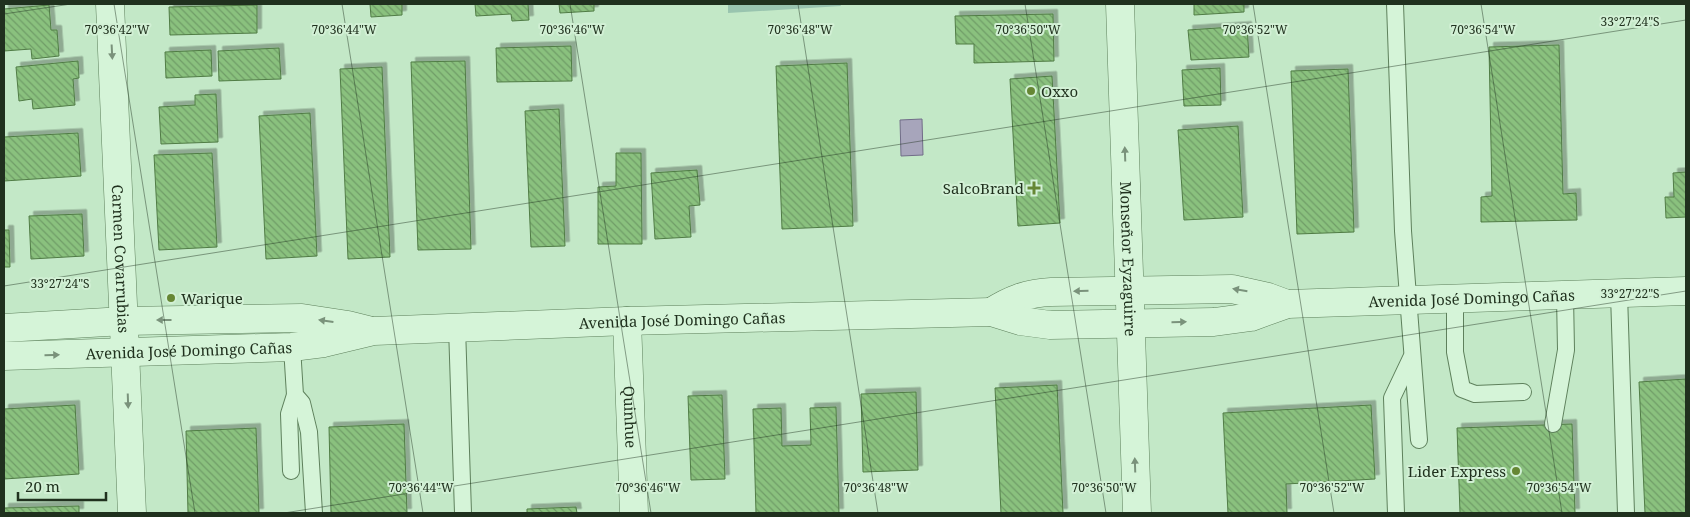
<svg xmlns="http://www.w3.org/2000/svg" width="1690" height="517" viewBox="0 0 1690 517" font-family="'Noto Serif',serif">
<defs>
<pattern id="building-back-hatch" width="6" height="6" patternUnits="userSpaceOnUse" patternTransform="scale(1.25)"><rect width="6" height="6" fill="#8ac17e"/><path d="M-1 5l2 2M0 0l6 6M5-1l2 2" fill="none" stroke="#709d67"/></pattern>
<filter id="shadow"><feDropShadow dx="4.5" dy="-4.5" stdDeviation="0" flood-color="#0004"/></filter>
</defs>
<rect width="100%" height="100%" fill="#c3e8c7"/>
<polygon fill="#99c4af" points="728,4 840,4 841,6 728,13"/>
<polygon fill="#a7a5bb" stroke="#716d88" points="922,119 923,155 901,156 900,120"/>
<g fill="url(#building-back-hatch)" stroke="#507c45" filter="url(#shadow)">
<polygon points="370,4 402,4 402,15 371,17"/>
<polygon points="475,4 528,4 529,20 512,21 511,14 476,16"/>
<polygon points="559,4 594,4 594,11 560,13"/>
<polygon points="1194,4 1244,4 1244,12 1194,15"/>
<polygon points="49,5 51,30 57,30 59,56 32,59 31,49 4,51 4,9"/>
<polygon points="257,5 257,33 170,35 169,7"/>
<polygon points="1053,14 1054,61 974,63 974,44 956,44 955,16"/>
<polygon points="1247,26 1249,57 1191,60 1188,30"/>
<polygon points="1559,45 1563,194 1576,193 1577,220 1481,222 1481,197 1492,196 1489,47"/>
<polygon points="571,46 572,81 497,82 496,48"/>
<polygon points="279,48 281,79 219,81 218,51"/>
<polygon points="211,50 212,76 166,78 165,52"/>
<polygon points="78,61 79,78 73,79 75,105 33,109 32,99 19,101 16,67"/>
<polygon points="465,61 471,249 418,250 411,62"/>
<polygon points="847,63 853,226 782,229 776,66"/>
<polygon points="382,67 390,257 348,259 340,69"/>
<polygon points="1220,68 1221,105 1184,106 1182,70"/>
<polygon points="1348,69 1354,232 1297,234 1291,71"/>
<polygon points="1052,76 1060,223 1018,226 1010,79"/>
<polygon points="216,94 218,142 161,144 159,107 195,105 195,95"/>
<polygon points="559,109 565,246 531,247 525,111"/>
<polygon points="310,113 317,256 266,259 259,116"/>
<polygon points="1238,126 1243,217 1184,220 1178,130"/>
<polygon points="78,133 81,176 4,181 4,137"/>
<polygon points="212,153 217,247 159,250 154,155"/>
<polygon points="616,153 641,153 642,244 598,244 598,187 616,186"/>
<polygon points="697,170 700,205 689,206 691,237 655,239 651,173"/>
<polygon points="1686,172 1686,217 1666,218 1665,197 1674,197 1673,173"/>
<polygon points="82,214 84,256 31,259 29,216"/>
<polygon points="4,230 9,230 10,267 4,267"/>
<polygon points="1686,379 1686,513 1645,513 1639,382"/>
<polygon points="1057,385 1063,513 1001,513 995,388"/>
<polygon points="916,392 918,470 863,472 861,394"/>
<polygon points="722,395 725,479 691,480 688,396"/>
<polygon points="75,405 79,474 4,479 4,409"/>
<polygon points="1371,405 1375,479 1286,484 1287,513 1228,513 1223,413"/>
<polygon points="836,407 839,513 756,513 753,409 781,408 782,446 811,445 810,408"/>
<polygon points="404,424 407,513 331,513 329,427"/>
<polygon points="1572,424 1575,513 1460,513 1457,428"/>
<polygon points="256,428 259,513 188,513 186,431"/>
<polygon points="79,506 79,513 4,513 4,508"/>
<polygon points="576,507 577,513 527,513 527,509"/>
</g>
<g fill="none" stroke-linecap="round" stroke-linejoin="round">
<g stroke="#5e805c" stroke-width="18">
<g id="service">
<polyline points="1395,4 1403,231 1419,440"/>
<polyline points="1619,294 1626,513"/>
<polyline points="1455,299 1455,352 1462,389 1475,394 1523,392"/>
<polyline points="457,327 463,513"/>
<polyline points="292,347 295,395 302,403 309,432 314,513"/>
<polyline points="1553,424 1566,350 1565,296"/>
<polyline points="291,471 289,414 295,395"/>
<polyline points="1396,513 1392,398 1411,358"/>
</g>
</g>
<g stroke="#5e805c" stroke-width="29">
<g id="minor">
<path id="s1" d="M110,4l22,509"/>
<path id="s2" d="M627,321l7,192"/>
</g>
</g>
<g stroke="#5e805c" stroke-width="29">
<g id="tertiary">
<path id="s3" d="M1120,4l17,509"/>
<path d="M991,312c19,-12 36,-19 60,-20l181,-3 36,8 19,7"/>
<polyline points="4,328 124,321 302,318 348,325 368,330"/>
<path id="s4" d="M4,356l288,-9 32,-4 50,-12 253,-10 364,-9 29,9 30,4 164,-3 37,-5 36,-13 399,-13"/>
</g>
</g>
<use href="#service" stroke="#d5f4d8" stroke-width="16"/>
<use href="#minor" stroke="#d5f4d8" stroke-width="28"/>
<use href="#tertiary" stroke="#d5f4d8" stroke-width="28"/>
</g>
<defs><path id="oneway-solid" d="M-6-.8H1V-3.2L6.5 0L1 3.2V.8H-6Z" transform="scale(1.25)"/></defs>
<g fill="#7a927b">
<use href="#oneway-solid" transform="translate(112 52) rotate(87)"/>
<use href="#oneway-solid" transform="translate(1125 154) rotate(-92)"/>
<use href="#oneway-solid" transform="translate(1240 290) rotate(-170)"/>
<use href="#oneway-solid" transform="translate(1081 291) rotate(179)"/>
<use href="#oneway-solid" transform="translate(164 320) rotate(180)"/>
<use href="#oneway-solid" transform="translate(326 321) rotate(-172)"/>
<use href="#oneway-solid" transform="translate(1179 322) rotate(-1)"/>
<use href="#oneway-solid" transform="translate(52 355) rotate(-2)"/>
<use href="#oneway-solid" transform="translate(128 401) rotate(88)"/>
<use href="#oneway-solid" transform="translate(1135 465) rotate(-92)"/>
</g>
<path fill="none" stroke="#20311e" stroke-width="1" stroke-opacity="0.45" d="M114,4l81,509M342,4l81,509M570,4l81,509M798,4l80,509M1025,4l81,509M1253,4l81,509M1481,4l81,509M4,14l67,-10M4,286l1682,-266M284,513l1402,-222"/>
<g fill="#668734" stroke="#d2f0d5" stroke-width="2">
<circle cx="1031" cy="91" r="5"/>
<path d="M1031.5 180.5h5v5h5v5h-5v5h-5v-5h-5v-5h5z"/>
<circle cx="171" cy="298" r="5"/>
<circle cx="1516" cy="471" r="5"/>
</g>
<g text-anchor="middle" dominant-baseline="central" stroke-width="4" stroke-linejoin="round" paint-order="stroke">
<g font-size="15" fill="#20311e" stroke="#d2f0d5" text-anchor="start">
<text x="1041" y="91">Oxxo</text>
<text x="1024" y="188" text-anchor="end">SalcoBrand</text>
<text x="181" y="298">Warique</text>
<text x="1506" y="471" text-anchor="end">Lider Express</text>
</g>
<g font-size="15" fill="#20311e" stroke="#d2f0d5">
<text stroke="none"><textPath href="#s1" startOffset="255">Carmen Covarrubias</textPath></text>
<text stroke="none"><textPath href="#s3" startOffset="255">Monseñor Eyzaguirre</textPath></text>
<text stroke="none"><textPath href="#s4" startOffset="1474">Avenida José Domingo Cañas</textPath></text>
<text stroke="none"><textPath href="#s4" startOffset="680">Avenida José Domingo Cañas</textPath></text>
<text stroke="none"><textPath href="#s4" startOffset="185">Avenida José Domingo Cañas</textPath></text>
<text stroke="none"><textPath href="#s2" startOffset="96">Quinhue</textPath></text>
</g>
</g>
<g font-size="12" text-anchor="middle" fill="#20311e" stroke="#d2f0d5" stroke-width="4" stroke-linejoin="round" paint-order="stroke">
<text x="1630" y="26">33°27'24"S</text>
<text x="117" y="34">70°36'42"W</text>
<text x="344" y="34">70°36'44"W</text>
<text x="572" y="34">70°36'46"W</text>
<text x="800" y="34">70°36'48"W</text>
<text x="1028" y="34">70°36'50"W</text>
<text x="1255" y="34">70°36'52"W</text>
<text x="1483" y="34">70°36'54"W</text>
<text x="60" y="288">33°27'24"S</text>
<text x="1630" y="298">33°27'22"S</text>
<text x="421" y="492">70°36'44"W</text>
<text x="648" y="492">70°36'46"W</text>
<text x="876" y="492">70°36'48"W</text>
<text x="1104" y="492">70°36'50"W</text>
<text x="1332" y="492">70°36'52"W</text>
<text x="1559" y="492">70°36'54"W</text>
</g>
<rect width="1690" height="517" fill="none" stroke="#20311e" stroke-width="10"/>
<path d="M18 492v8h88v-8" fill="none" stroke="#20311e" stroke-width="2.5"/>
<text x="25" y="492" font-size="15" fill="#20311e" stroke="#d2f0d5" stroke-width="4" paint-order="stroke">20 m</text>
</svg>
